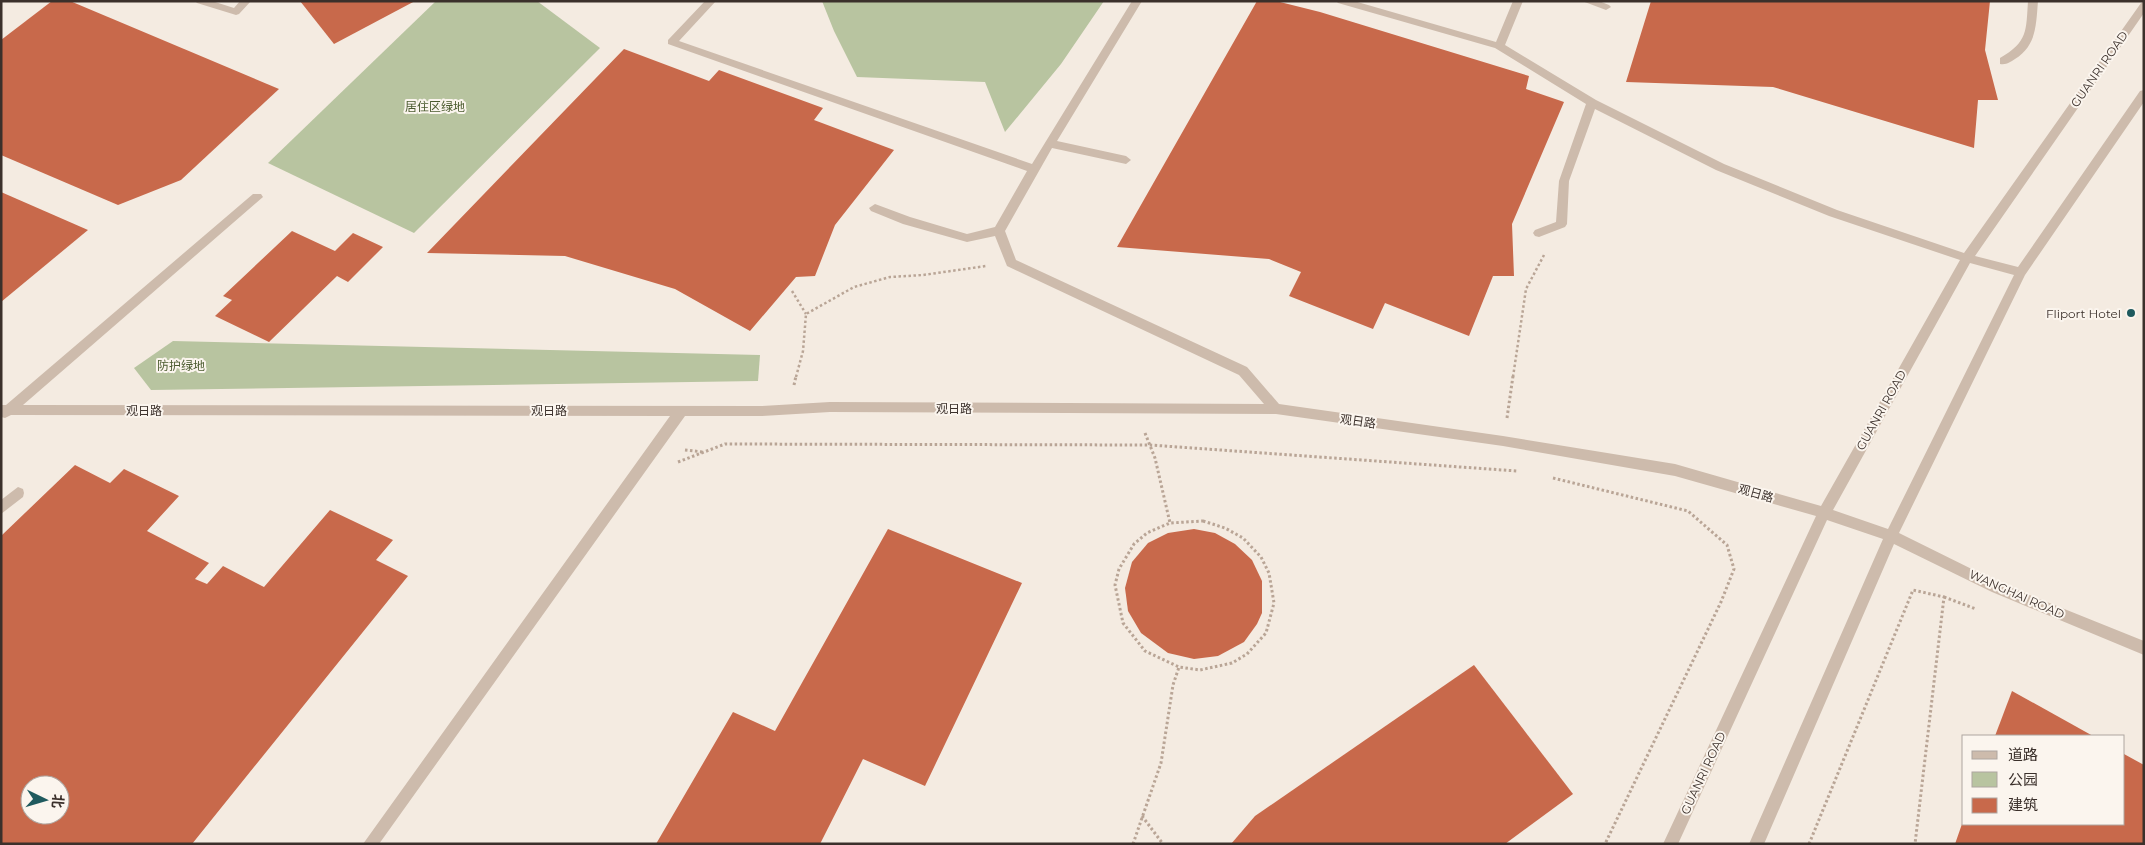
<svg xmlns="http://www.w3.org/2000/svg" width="2145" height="845" viewBox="0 0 2145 845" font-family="Montserrat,'Noto Sans SC',sans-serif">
<rect width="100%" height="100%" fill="#f4ebe1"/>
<g fill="#b8c4a0">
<polygon points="436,1 537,1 600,48 414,233 268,163"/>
<polygon points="822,1 1104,1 1061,64 1005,132 985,82 857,77 834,31"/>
<polygon points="173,341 760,355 758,381 151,390 134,368"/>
</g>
<g fill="#c8694b" fill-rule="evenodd">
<polygon points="52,1 70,1 279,89 181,180 118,205 1,155 1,40"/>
<polygon points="300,1 415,1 334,44"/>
<polygon points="1257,1 1276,1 1320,12 1529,76 1526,89 1564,102 1512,224 1514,276 1493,276 1469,336 1385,303 1373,329 1289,296 1301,272 1269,259 1117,247"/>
<polygon points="1651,1 1990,1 1985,50 1998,100 1978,100 1974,148 1773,87 1626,82"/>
<polygon points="624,49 709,81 719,70 823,108 814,120 894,150 835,225 815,276 796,277 750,331 675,289 565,256 427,253"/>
<polygon points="1,192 88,230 1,302"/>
<polygon points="292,231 335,251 353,233 383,247 348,282 337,276 269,342 215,316 232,300 223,296"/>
<path d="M75,465l35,18 14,-14 55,27 -32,35 62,32 -14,16 12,5 16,-18 41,21 66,-77 63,30 -17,20 32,16 -216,268h-191v-308zM30,785h30v30h-30z"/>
<polygon points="888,529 1022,583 925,786 863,759 820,844 656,844 733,712 775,731"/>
<polygon points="1194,529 1215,533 1235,544 1252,560 1262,581 1262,613 1257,624 1244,642 1218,656 1194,659 1168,653 1141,633 1128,611 1125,588 1132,562 1148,543 1168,533"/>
<polygon points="1474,665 1573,794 1505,844 1231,844 1255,816"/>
<polygon points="2012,691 2093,736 1995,736"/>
<polygon points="2124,754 2144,765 2144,844 1955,844 1962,824 2124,824"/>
</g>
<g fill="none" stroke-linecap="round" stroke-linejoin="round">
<g stroke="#b9a596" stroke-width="2.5" stroke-dasharray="2.5 2.5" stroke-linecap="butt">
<polyline points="792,291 806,314"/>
<polyline points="796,377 803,351 806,314 854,287 890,277 923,275 986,266"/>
<polyline points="1513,377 1526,289 1544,255"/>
</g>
<g stroke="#b9a596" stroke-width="3" stroke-dasharray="2.5 2.5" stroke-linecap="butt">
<polyline points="794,385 796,376"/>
<polyline points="1507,418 1513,376"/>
<polyline points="1145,433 1155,458 1170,523"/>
<polyline points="685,450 703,452"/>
<polyline points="678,462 725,444 1150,445 1517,471"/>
<polyline points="1553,478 1688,511 1727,545 1734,569 1721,602 1605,844"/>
<polygon points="1203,521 1225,528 1243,538 1261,557 1269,573 1274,603 1266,633 1247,654 1232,663 1200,670 1179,667 1145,651 1123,623 1115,585 1119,569 1134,544 1147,533 1170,523"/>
<polyline points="1944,597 1976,609"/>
<polyline points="1142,816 1163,844"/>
<polyline points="1133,844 1161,763 1173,685 1179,667"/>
<polyline points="1809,844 1913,590 1944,597 1915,844"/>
</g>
<g fill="#cdbbac" fill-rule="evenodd">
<polygon points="195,1 212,1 234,8 240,1 251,1 239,14 236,15 197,3"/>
<path d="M705,1h11l-37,40 353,123 100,-163h10l-85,140 69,15 5,4 -5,4 -74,-16 -47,83 11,29 231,107 32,37 224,32 172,28 146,42 139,-246 -131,-44 -113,-46 -121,-61 -26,72 -2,43 -2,3 -26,10 -4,-1 -2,-3 2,-3 21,-8 3,-41 27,-77 -91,-56 -157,-45 -2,-2h18l142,41 17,-41h10l-18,44 91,55 128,64 113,46 127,43 177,-250 3,-1v11l-169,243 43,11 122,-176 4,-1v12l-119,173 -126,258 103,51 142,57v14l-152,-63 -98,-48 -130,300h-15l134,-305 -56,-19 -149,324h-15l153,-328 -141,-40 -172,-30 -227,-32 -446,-2 -68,4h-77l-306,428h-16l307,-428 -659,-1 -6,3 -4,-1v-12h5l247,-211h8l2,3 -240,208 739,1 68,-4 434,2 -25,-29 -232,-109 -12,-30 -28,6 -64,-18 -32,-13 -2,-3 6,-4 35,13 57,17 28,-7 32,-56 -359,-127v-4zM1970,263l44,12 -126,254 -55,-19z"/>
<polygon points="1582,1 1599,1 1609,5 1611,7 1606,10"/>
<path d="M2028,1h10c-2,23 -1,44 -23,58 -5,3 -8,6 -15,5v-6c28,-16 26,-27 28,-57z"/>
<polygon points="18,487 23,489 24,493 23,497 1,514 1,500"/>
</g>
</g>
<circle fill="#1f5a5e" stroke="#fbf5ee" stroke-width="2" cx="2131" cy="313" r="5"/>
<g text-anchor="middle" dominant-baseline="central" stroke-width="4" stroke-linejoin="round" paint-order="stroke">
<g font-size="12" fill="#3b302b" stroke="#fbf5ee">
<text transform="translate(2099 69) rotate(-55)">GUANRI ROAD</text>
<text x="954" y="408">观日路</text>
<text x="144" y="410">观日路</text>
<text x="549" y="410">观日路</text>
<text transform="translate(1881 410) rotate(-61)">GUANRI ROAD</text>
<text transform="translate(1358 421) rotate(8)">观日路</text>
<text transform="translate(1756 493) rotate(16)">观日路</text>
<text transform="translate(2017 594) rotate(24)">WANGHAI ROAD</text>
<text transform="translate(1703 773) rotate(-65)">GUANRI ROAD</text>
</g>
<g font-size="12" fill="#4a5a2e" stroke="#fbf5ee">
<text x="435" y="106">居住区绿地</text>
<text x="181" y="365">防护绿地</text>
</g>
<g font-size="12" fill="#3b302b" stroke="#fbf5ee" text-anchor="end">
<text x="2121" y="313">Fliport Hotel</text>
</g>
</g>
<rect width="2145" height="845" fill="none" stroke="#3b302b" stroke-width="5"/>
<rect x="1962" y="735" width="162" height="90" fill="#fbf5ee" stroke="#aea6a0"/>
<rect x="1972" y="751" width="25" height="8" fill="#cdbbac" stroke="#aea6a0"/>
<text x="2008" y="760" font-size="15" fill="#3b302b">道路</text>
<rect x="1972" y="772" width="25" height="15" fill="#b8c4a0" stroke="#aea6a0"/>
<text x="2008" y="785" font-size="15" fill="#3b302b">公园</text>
<rect x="1972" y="798" width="25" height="15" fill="#c8694b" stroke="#aea6a0"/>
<text x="2008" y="810" font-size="15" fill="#3b302b">建筑</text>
<g transform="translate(45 800) rotate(95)"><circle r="24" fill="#fbf5ee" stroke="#aea6a0"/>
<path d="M0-4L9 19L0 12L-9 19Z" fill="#1f5a5e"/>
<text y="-8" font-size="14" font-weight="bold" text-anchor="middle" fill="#3b302b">北</text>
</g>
</svg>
